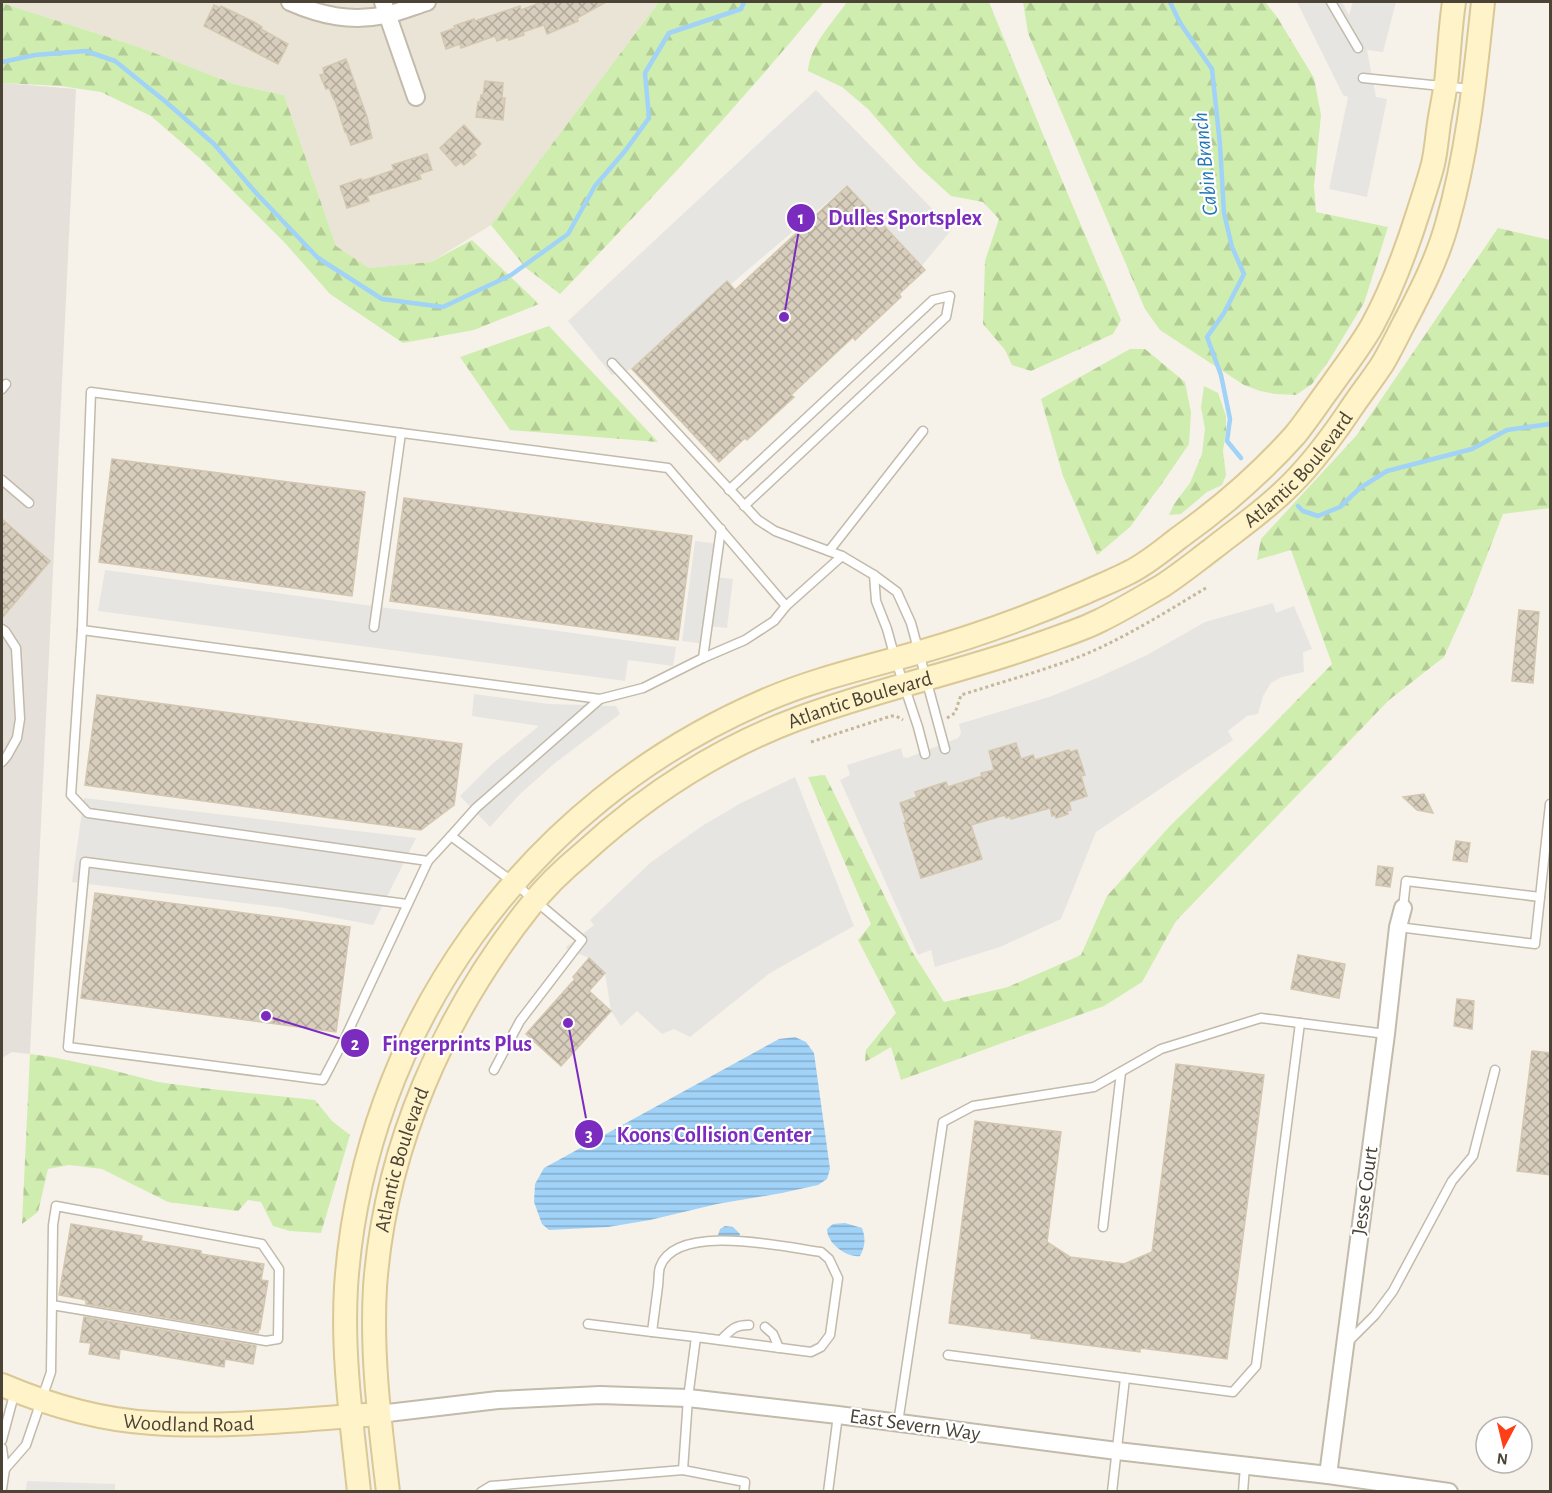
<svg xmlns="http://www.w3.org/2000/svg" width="1552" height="1493" viewBox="0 0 1552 1493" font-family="'Alegreya Sans',sans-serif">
<defs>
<pattern id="forest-firs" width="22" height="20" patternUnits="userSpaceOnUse" patternTransform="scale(1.5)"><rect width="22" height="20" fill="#cfedae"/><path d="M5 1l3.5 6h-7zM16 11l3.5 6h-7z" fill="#b3cc96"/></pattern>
<pattern id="water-rules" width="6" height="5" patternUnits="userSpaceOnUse" patternTransform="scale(1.5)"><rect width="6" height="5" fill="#a1d2f7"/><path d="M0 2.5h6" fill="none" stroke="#85acc9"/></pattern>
<pattern id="building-cross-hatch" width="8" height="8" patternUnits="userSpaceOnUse" patternTransform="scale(1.5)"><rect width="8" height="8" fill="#d8cebd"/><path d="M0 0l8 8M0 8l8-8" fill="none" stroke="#b1a99a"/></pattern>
</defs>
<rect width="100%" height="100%" fill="#f6f2e9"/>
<polygon fill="#eae4d6" points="2,2 659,2 491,225 431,262 369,268 336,246 284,95 234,84 139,47 2,3"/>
<polygon fill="#e5e1da" points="2,83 76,89 30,1054 12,1052 2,1058"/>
<g fill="url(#forest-firs)">
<path d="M659,2h165c-83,101 -173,198 -264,292l-35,-27 -34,-42z"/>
<path d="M847,2h142l64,157 68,161 -8,14 -82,37 -19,-6 -7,-15 -22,-26 2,-63 14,-42 -16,-17 -32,-6 -33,-30 -50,-57 -26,-22 -34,-16c2,-26 25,-49 39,-69z"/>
<polygon points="1023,2 1265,2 1277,17 1314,78 1321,115 1314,186 1316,212 1388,227 1364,303 1330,359 1312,384 1296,395 1276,394 1260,391 1244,385 1160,330 1145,309 1028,33"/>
<polygon points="2,3 139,47 234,84 284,95 336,246 369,268 431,262 472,240 539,304 474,330 403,343 330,294 285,243 203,161 151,116 101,92 61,86 2,83"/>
<polygon points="1498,228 1550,240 1550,508 1503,514 1469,602 1444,657 1389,700 1176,921 1142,982 1104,1006 901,1080 891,1047 865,1062 866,1050 896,1013 858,940 871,924 808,777 825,775 911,950 944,1002 1008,987 1081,955 1107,896 1169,827 1259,739 1332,664 1291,550 1257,560 1261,539 1356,436"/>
<polygon points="549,326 658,442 510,430 460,357"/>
<polygon points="1130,349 1145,349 1185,382 1191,413 1189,444 1163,482 1130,527 1097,555 1063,476 1041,399"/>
<polygon points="1204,386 1218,393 1226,416 1226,431 1223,451 1226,475 1222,485 1207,492 1181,514 1169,515 1174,504 1190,483 1202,454 1205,429 1201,407"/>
<polygon points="30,1054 52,1057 104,1068 158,1082 202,1088 315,1100 332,1121 350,1135 321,1233 290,1231 273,1226 261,1202 248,1200 238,1211 168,1202 102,1169 69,1165 48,1169 38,1212 22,1224"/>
</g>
<g fill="#e7e5e1" fill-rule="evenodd">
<polygon points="1297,2 1342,2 1349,15 1353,2 1396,2 1383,52 1367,50 1376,97 1387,99 1367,197 1329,189 1348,97 1343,95"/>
<polygon points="816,90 952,229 899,294 846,186 632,369 612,375 568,321"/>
<polygon points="695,541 719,544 715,577 733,579 727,628 708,626 706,644 682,641"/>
<polygon points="105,570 676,647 673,666 628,660 625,681 98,611"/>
<path d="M1273,603l3,10 18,-7 18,43 -9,3 1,20 -22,5 -11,6 -8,13 -5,18 -11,2 -19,15 5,9 -137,92 -35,87 -61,28 -65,20 -4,-17 -13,5 -78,-175 10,-5 -3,-10 54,-17 2,9 4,1 51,-20 3,-5 -2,-9 90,-27 48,-19 50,-23 58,-33zM1016,743l5,16 12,-4 2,5 34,-10 1,2 7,-1 8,24 -4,1 6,20 -18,6 -1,12 -11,4 -2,-3h-3l-2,-7 -38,11 -2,-3 -4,2 -1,-3 -34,10 10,35 -60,18 -21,-75 17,-6 -1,-5 30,-9 2,4 34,-11 -1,-3 13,-3 -5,-19z"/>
<polygon points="474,694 549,704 616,706 620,714 555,763 520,794 490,827 460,796 492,764 539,726 472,716"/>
<polygon points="795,777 854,926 770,973 690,1037 674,1029 662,1034 637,1011 621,1026 611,1011 605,973 589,958 565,948 594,925 590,920 650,863 702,826 741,803"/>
<polygon points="84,798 416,838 373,925 284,908 72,882"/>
<polygon points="27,1481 115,1484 115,1491 24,1491 26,1489"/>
</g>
<g fill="url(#water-rules)">
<polygon points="795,1037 806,1042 814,1053 830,1169 827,1179 818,1185 782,1193 717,1204 650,1220 608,1227 549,1230 542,1224 534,1202 535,1184 544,1168 779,1039"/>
<path d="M845,1223l17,5c4,11 3,18 -2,28 -14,2 -33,-13 -33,-27l6,-5z"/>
<polygon points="725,1226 733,1227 740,1234 739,1241 731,1246 724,1242 718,1235 720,1229"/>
</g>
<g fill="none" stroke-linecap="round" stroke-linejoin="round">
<g stroke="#a1d2f7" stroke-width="4.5">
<polyline points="1170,2 1180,23 1212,69 1220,145 1224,213 1232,247 1244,274 1224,313 1207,337 1221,375 1230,419 1227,441 1241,458"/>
<polyline points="2,62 35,55 86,51 115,61 166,102 214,144 257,194 318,258 382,299 443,307 511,275 568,234 595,186 625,151 649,118 645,73 669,33 741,9 744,2"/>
<polyline points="1298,506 1303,511 1318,516 1340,507 1360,488 1387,471 1472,449 1507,430 1550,424"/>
</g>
</g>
<g fill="url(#building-cross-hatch)" stroke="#d4c7b0" stroke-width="1.5">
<polygon points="542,2 606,2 577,18 578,21 547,34 544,25 523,32 524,35 509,40 508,37 497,41 495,36 461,48 460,44 446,49 441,33 455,28 454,26 474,19 475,21 520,6 521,10"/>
<polygon points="214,5 220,8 221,6 254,22 262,27 261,29 288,44 278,64 204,26"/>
<polygon points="346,59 367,117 372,138 351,145 346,131 345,132 335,100 334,100 329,88 326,89 320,75 324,74 323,68"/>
<polygon points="485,81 503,83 502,98 505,98 503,120 476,117 478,102 480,102 481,95 483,95"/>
<polygon points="464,125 481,144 473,152 476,155 464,165 461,162 456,166 440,148"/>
<polygon points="427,154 432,170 419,174 421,179 367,196 369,201 347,208 340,186 361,179 362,181 394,170 392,165"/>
<polygon points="847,186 925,270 899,294 901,297 855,340 853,337 791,395 794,397 747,440 745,438 719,462 632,369 727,281 735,290"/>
<polygon points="112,459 365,492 352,596 99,562"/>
<polygon points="404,498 692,536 678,640 390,601"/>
<polygon points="2,519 50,561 2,618"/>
<polygon points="1519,610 1539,612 1533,683 1512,681"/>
<polygon points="97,695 462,744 454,805 421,830 85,785"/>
<polygon points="1016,743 1021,759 1033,755 1035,760 1069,750 1070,752 1077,750 1085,775 1081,776 1087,796 1069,802 1071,810 1067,811 1068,814 1056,818 1055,815 1052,816 1050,808 1011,819 1010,816 1006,818 1005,815 971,825 982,859 921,878 904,823 906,822 900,803 917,797 915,792 946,782 948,787 982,776 981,773 994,770 989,751"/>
<polygon points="1424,794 1433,813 1417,810 1403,797"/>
<polygon points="1456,841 1470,843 1467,862 1453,860"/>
<polygon points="1378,866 1393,868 1390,887 1376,885"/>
<polygon points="95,893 350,927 336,1032 81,998"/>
<polygon points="1298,955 1345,964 1339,998 1291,989"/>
<polygon points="589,958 605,973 589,991 611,1011 561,1066 526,1034 575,979 573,977"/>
<polygon points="1457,999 1474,1001 1472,1029 1454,1026"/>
<polygon points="1532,1051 1551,1053 1551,1175 1517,1171"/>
<polygon points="1176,1064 1264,1075 1227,1359 1140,1348 1140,1352 1031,1338 1032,1334 949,1323 975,1121 1061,1132 1047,1242 1070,1257 1124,1264 1152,1252"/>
<polygon points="71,1224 142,1236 141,1241 201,1251 201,1254 264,1264 261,1280 268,1281 260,1329 259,1329 258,1333 86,1304 86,1300 59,1295"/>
<polygon points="84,1317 256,1346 253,1364 225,1359 224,1367 120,1349 119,1359 89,1354 91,1343 80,1342"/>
</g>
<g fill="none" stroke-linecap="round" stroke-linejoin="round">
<g stroke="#c2baaa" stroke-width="11">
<g id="lane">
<polyline points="1331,2 1358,48"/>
<polyline points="1363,78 1471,89"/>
<polyline points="612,363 758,520 775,531 842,556 874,575 897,592 911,623 945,749"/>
<polyline points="2,389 6,384"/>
<polyline points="2,480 29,503"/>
<polyline points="729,490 933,300 950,296 946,317 744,506"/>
<polyline points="829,551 923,431"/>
<polyline points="874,575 876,601 887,629 895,658 918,727 925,754"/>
<polyline points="786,606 842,556"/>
<polyline points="374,627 401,433"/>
<polyline points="2,629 5,631 16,648 20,719 17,738 7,756 2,762"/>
<polyline points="82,630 71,795 88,813 428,861 451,836"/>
<polyline points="703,658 721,529"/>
<polyline points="407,904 85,862 68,1047 323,1080 345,1038 428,861"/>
<polyline points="1403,908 1406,881 1540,897"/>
<polyline points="1398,927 1535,944 1550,804"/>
<polyline points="494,1070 520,1021 582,940 513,882 451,836 476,808 600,699 82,630 91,392 668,468 786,606 774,621 745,640 703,658 643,688 600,699"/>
<polyline points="1103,1227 1121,1072"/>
<polyline points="588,1324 652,1332"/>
<polyline points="765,1327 773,1334 779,1348"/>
<path d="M721,1340c10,-10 13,-15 28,-15"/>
<polyline points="1347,1343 1375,1315 1393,1291 1452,1181 1473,1156 1495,1070"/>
<polyline points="948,1355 1233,1392 1256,1366 1300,1023"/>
<polyline points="898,1423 943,1122 973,1106 1094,1087 1161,1049 1261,1018 1386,1034"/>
<polyline points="2,1440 15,1391"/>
<polyline points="2,1448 5,1469 2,1489"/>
<polyline points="5,1469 26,1445 51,1372 53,1225 56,1206 262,1244 279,1269 278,1339 266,1341 52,1305"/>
<path d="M683,1470l5,-72 8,-61 115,15 10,-5 9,-12 8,-57 -9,-19 -8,-7c-36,-5 -145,-30 -161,15 -2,6 -1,13 -2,19 -2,15 -4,30 -6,46l44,5"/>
<polyline points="481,1492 491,1486 683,1470 745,1482 744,1492"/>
<polyline points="828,1492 838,1415"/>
<polyline points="1112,1492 1125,1378"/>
<polyline points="1243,1492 1245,1466"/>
</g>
</g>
<g stroke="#c2baaa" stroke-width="20">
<g id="street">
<path d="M290,2c32,14 61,20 96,13 14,-3 28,-9 41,-13"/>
<polyline points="383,2 416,97"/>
<polyline points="379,1414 498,1400 600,1395 688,1398 838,1415 1117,1451 1328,1475 1449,1492"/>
<polyline points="1328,1475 1386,1034 1398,927 1403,908"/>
</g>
</g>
<g stroke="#dac895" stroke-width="26">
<g id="secondary">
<path id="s1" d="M2,1385c47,20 98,35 150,38 71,5 143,-3 214,-8"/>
<path d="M359,1492c-7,-68 -17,-136 -13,-205 17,-258 181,-484 418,-586 50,-22 104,-34 156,-49 56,-16 111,-36 164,-59 15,-7 31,-13 46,-21 18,-9 34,-23 50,-35 42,-30 81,-64 115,-102 13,-16 24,-33 36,-49 14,-20 29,-39 41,-60 19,-35 34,-75 46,-113 5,-16 11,-33 15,-49 3,-13 4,-27 6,-41 2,-13 5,-27 7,-40 3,-27 4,-54 8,-81"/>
<path id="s2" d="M388,1492c-8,-68 -17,-136 -13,-205 10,-140 69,-273 156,-382 15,-19 33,-36 51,-51 63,-58 135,-105 215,-135 80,-30 165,-47 245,-76 19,-7 39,-13 57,-22 21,-10 42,-23 63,-35 17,-11 33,-24 49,-36 24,-19 50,-37 72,-58 25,-23 46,-51 65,-79 11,-17 24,-33 35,-50 7,-12 13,-24 19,-36 18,-34 35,-67 45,-103 21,-73 28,-147 36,-222"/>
</g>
</g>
<g stroke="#c5b79a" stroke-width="3" stroke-dasharray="3 3" stroke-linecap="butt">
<path d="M947,718l8,-5 6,-18c38,-12 77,-23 115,-37 46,-18 88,-45 130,-70"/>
<polyline points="811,742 891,716 896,716 903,720"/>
</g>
<use href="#lane" stroke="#fff" stroke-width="8"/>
<use href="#street" stroke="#fff" stroke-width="16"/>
<use href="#secondary" stroke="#fff3ca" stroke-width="22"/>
</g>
<g text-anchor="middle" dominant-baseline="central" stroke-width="4.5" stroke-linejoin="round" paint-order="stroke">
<g font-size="21" fill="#4a4336" stroke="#fff">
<text stroke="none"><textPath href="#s2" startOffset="1522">Atlantic Boulevard</textPath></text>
<text stroke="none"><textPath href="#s2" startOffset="1018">Atlantic Boulevard</textPath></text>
<text stroke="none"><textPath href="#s2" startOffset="336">Atlantic Boulevard</textPath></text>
<text transform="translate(1365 1191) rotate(-82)">Jesse Court</text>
<text stroke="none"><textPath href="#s1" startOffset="192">Woodland Road</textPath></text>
<text transform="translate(915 1425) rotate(8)">East Severn Way</text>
</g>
<g font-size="22" font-style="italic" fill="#2476b8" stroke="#fff">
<text transform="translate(1205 164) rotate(-96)">Cabin Branch</text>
</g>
</g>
<path fill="none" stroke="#7b2cbf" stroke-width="2" d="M784 317L801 218M266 1016L355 1043M568 1023L589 1134"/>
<g fill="#7b2cbf" stroke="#fff" stroke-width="2">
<circle cx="784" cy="317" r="6"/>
<circle cx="266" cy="1016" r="6"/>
<circle cx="568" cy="1023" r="6"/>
<circle cx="801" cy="218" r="15"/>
<circle cx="355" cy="1043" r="15"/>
<circle cx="589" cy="1134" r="15"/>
</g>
<g font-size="18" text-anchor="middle" font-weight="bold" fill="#fff">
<text x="801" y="224">1</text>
<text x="355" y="1050">2</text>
<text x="589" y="1141">3</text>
</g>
<g font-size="22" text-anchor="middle" font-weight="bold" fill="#7b2cbf" stroke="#fff" stroke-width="4.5" stroke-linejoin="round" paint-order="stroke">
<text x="905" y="225">Dulles Sportsplex</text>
<text x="457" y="1051">Fingerprints Plus</text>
<text x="714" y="1142">Koons Collision Center</text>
</g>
<rect width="1552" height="1493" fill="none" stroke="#4a4336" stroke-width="6"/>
<g transform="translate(1504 1445) rotate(187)"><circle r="28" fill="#ffffff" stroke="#b7b4af" stroke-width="1.5"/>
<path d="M0-4.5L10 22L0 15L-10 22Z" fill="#ff3f17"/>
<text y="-9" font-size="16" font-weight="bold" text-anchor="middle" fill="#4a4336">N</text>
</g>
</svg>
